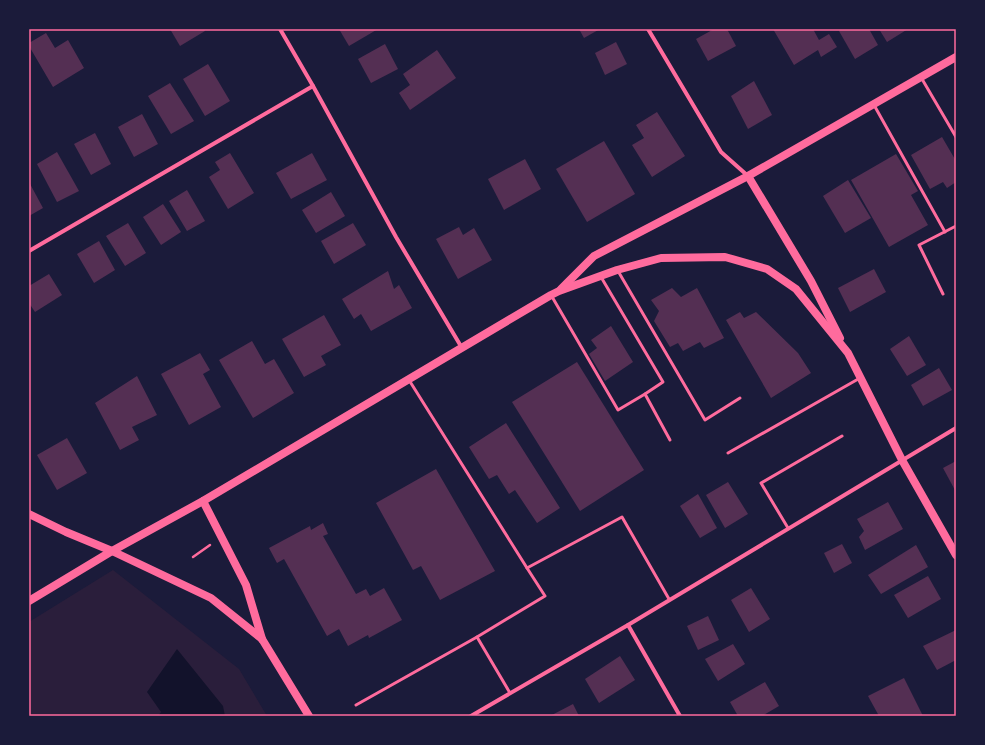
<svg xmlns="http://www.w3.org/2000/svg" width="985" height="745" viewBox="0 0 985 745" font-family="Raleway,sans-serif">
<rect width="100%" height="100%" fill="#1b1b3a"/>
<polygon fill="#2a1e3b" points="113,570 239,669 267,716 29,716 29,622"/>
<polygon fill="#12122b" points="177,649 223,706 225,716 158,716 161,712 147,692"/>
<g fill="#542f53">
<polygon points="170,29 204,29 205,31 180,46"/>
<polygon points="339,29 378,29 349,46"/>
<polygon points="579,29 600,29 584,38"/>
<polygon points="714,29 727,29 736,46 708,61 696,39"/>
<polygon points="773,29 813,29 819,40 829,34 837,47 821,57 818,50 794,65"/>
<polygon points="841,29 869,29 878,45 855,59 839,31"/>
<polygon points="879,29 908,29 887,42"/>
<polygon points="46,33 55,48 68,40 84,68 53,87 29,46 29,43"/>
<polygon points="616,42 627,64 605,75 595,53"/>
<polygon points="385,44 398,69 371,83 358,59"/>
<polygon points="437,50 456,78 410,110 399,93 410,85 403,74"/>
<polygon points="208,64 230,101 205,116 183,79"/>
<polygon points="754,81 772,115 748,129 731,96"/>
<polygon points="170,83 194,121 171,134 148,96"/>
<polygon points="657,112 685,156 652,177 632,145 644,138 636,125"/>
<polygon points="142,114 158,144 134,157 118,127"/>
<polygon points="95,133 111,164 91,175 74,144"/>
<polygon points="942,137 956,161 956,182 947,188 943,182 930,189 911,155"/>
<polygon points="604,141 635,194 587,222 556,169"/>
<polygon points="57,152 79,191 57,202 37,164"/>
<polygon points="230,153 254,193 228,209 209,177 220,170 215,162"/>
<polygon points="312,153 327,180 291,199 276,173"/>
<polygon points="896,154 918,191 911,195 928,225 889,247 851,180"/>
<polygon points="525,159 541,189 504,210 488,179"/>
<polygon points="848,180 871,218 845,233 823,196"/>
<polygon points="29,182 43,208 29,216"/>
<polygon points="187,190 205,221 187,231 169,201"/>
<polygon points="331,192 345,216 316,233 302,210"/>
<polygon points="163,204 181,232 161,245 143,217"/>
<polygon points="128,223 146,253 125,266 106,236"/>
<polygon points="353,223 366,245 334,264 321,241"/>
<polygon points="459,227 463,235 474,228 492,260 458,279 436,239"/>
<polygon points="99,241 115,270 94,283 77,254"/>
<polygon points="874,269 886,292 850,312 838,288"/>
<polygon points="388,271 394,289 399,285 412,308 371,331 361,314 354,319 342,299"/>
<polygon points="49,274 62,295 35,312 29,303 29,286"/>
<polygon points="672,288 681,297 697,288 724,338 704,348 700,342 683,351 678,343 670,347 654,321 659,311 651,300"/>
<polygon points="740,312 744,318 756,312 798,353 811,373 771,398 726,320"/>
<polygon points="324,315 341,345 321,356 326,365 304,377 282,339"/>
<polygon points="611,326 633,362 605,381 589,354 597,348 591,340"/>
<polygon points="909,336 926,365 907,376 890,349"/>
<polygon points="252,341 265,364 274,359 294,393 253,418 219,360"/>
<polygon points="200,353 210,370 203,374 221,407 189,425 161,374"/>
<polygon points="577,362 644,470 580,511 512,402"/>
<polygon points="939,368 952,390 923,406 911,385"/>
<polygon points="137,376 157,415 132,427 139,440 120,450 95,403"/>
<polygon points="506,423 560,508 537,523 515,490 509,494 497,475 489,479 469,447"/>
<polygon points="67,438 87,473 57,490 37,455"/>
<polygon points="956,461 956,492 943,468"/>
<polygon points="436,469 495,571 440,600 421,566 413,570 376,503"/>
<polygon points="728,482 748,514 725,528 706,495"/>
<polygon points="698,494 717,528 700,538 680,506"/>
<polygon points="888,502 903,529 865,550 859,537 864,531 857,519"/>
<polygon points="323,523 328,534 323,536 356,594 366,589 370,596 384,588 402,620 369,638 368,635 348,646 339,629 327,636 284,559 277,563 269,548 310,526 311,530"/>
<polygon points="842,544 852,563 834,573 824,553"/>
<polygon points="916,545 928,567 881,594 868,575"/>
<polygon points="928,576 941,599 908,618 894,595"/>
<polygon points="751,588 770,619 749,632 731,600"/>
<polygon points="708,616 719,640 698,650 687,626"/>
<polygon points="956,630 956,660 937,670 923,646"/>
<polygon points="733,644 745,664 718,681 705,659"/>
<polygon points="620,656 635,680 599,703 585,679"/>
<polygon points="904,678 923,716 879,716 868,696"/>
<polygon points="765,682 779,706 762,716 738,716 730,702"/>
<polygon points="573,704 579,716 550,716"/>
</g>
<g fill="none" stroke-linecap="round" stroke-linejoin="round">
<polyline stroke="#ff6b9d" stroke-width="2.5" points="193,557 210,545"/>
<g stroke="#ff6b9d" stroke-width="3">
<polyline points="922,79 956,137"/>
<polyline points="874,105 945,232"/>
<polyline points="618,271 705,420 740,398"/>
<polyline points="601,277 663,382 645,394"/>
<polyline points="943,294 919,245 956,226"/>
<polyline points="551,295 618,410 645,394 670,440"/>
<polyline points="409,380 527,568"/>
<polyline points="728,453 860,378"/>
<polyline points="788,528 761,483 842,436"/>
<polyline points="477,637 545,596 527,568 622,517 669,599"/>
<polyline points="356,705 477,637 510,693"/>
</g>
<g stroke="#ff6b9d" stroke-width="4">
<polyline points="280,29 313,86 396,237 462,348"/>
<polyline points="648,29 721,152 748,176"/>
<polyline points="29,251 313,86"/>
<polyline points="628,625 680,716"/>
<polyline points="471,716 628,625 956,428"/>
</g>
<g stroke="#ff6b9d" stroke-width="8">
<polyline points="748,176 811,281 840,338"/>
<polyline points="561,289 594,256 748,176 956,57"/>
<polyline points="203,501 246,585 262,639"/>
<polyline points="29,514 66,532 112,551 211,598 262,639 309,716"/>
<polyline points="29,601 112,551 203,501 551,295 559,291 617,270 661,258 725,257 767,269 796,289 848,353 902,460 956,555"/>
</g>
</g>
<rect width="985" height="745" fill="none" stroke="#1b1b3a" stroke-width="60"/>
<rect x="30" y="30" width="925" height="685" fill="none" stroke="#ff6b9d" stroke-width="1.5"/>
</svg>
